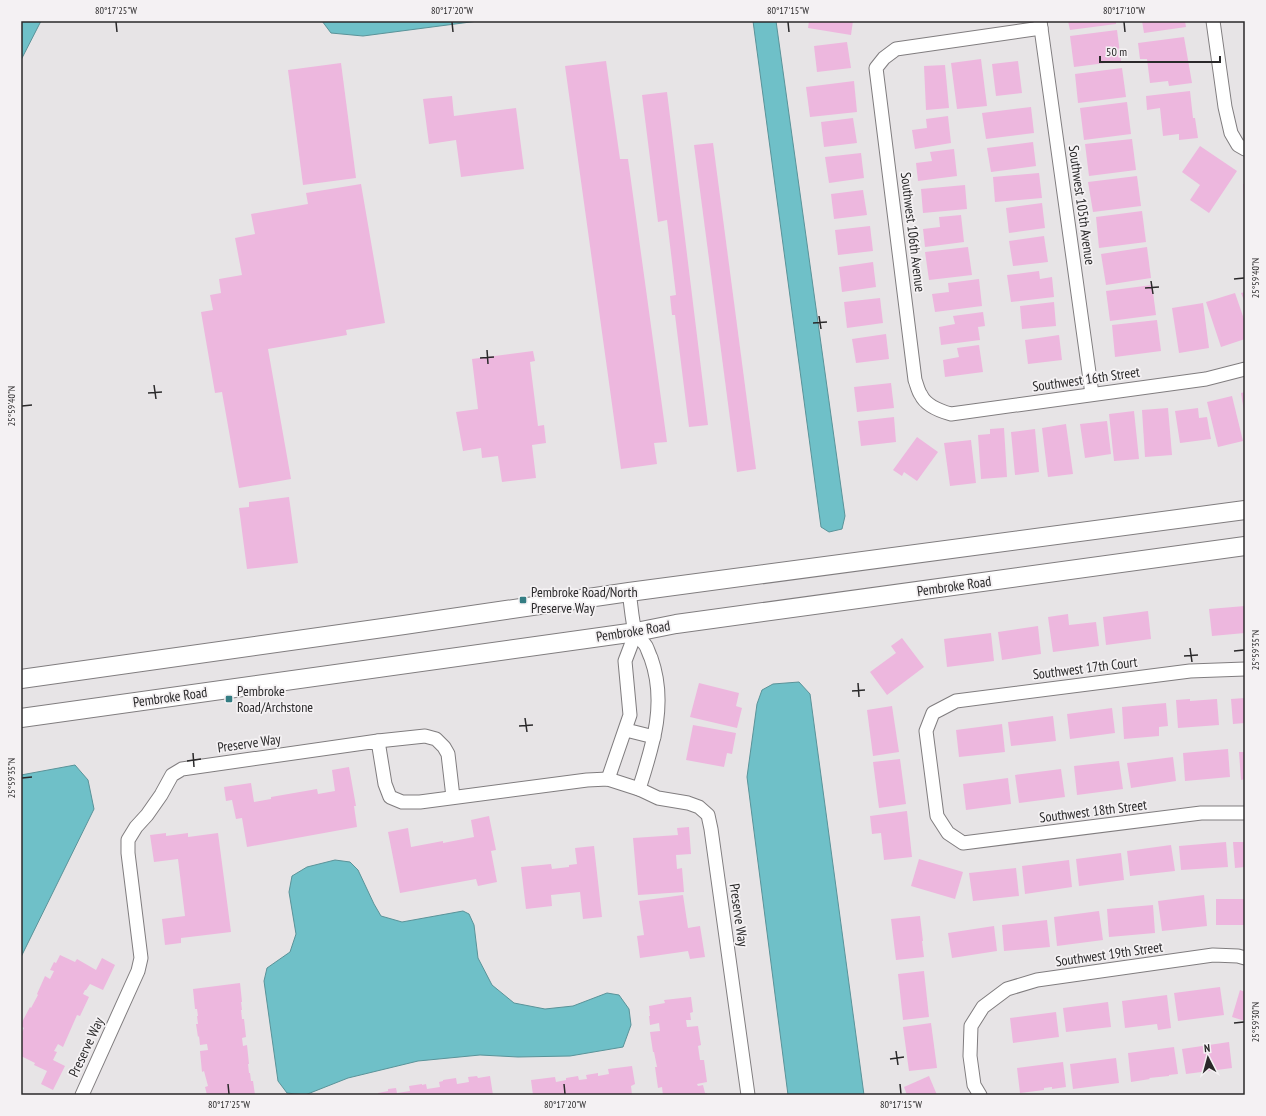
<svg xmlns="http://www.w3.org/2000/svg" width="1266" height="1116" viewBox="0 0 1266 1116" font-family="'PT Sans Narrow',sans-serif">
<rect width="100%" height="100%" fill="#e7e4e6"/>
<g fill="#6fc0c8" stroke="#5a9399">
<polygon points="21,21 41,21 21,60"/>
<polygon points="322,21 478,21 363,36 331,33"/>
<polygon points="753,21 776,21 845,516 842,529 829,532 821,527"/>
<polygon points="799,682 810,694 864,1095 788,1095 747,777 757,704 762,690 773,684"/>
<polygon points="75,765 88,780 94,809 21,957 21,775"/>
<polygon points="335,860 350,862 358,870 374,904 381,916 402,922 463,911 469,914 474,925 478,958 492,985 514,1003 545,1009 573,1006 607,993 619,995 629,1009 631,1025 623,1047 570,1056 518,1057 480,1055 418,1061 348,1078 305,1095 287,1093 278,1081 264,981 267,968 290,952 296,934 289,892 292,876 307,867"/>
</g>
<g fill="#edb7de">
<polygon points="809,21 853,21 851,35 808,28"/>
<polygon points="1068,21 1116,21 1116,24 1070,30"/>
<polygon points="1142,21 1185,21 1186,27 1144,33"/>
<polygon points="1117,30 1121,61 1074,67 1070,36"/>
<polygon points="1184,37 1192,83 1169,86 1168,81 1150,83 1147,59 1140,59 1138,43"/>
<polygon points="847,42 851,68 817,72 814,46"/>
<polygon points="981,59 987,106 957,109 951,63"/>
<polygon points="606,61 620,159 628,159 667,442 654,443 657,464 621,469 565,66"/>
<polygon points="1018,61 1022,93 996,96 992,64"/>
<polygon points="341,63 356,178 303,185 288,70"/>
<polygon points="945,65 949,108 926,110 924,66"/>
<polygon points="1122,68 1126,97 1078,103 1075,74"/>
<polygon points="854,81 857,112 810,117 806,87"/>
<polygon points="1190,91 1193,118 1195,118 1198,138 1179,140 1179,134 1163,136 1160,108 1147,110 1146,96"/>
<polygon points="667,92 708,425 689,427 675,315 672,315 670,296 676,295 667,220 658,222 642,95"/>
<polygon points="452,96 454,116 516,108 524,169 461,177 456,140 429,144 423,99"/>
<polygon points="1127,102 1131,134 1084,140 1080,108"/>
<polygon points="1031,107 1034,133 986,139 982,113"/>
<polygon points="948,116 951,143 915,149 912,130 927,128 926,119"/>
<polygon points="853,118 857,143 824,147 821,122"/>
<polygon points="1132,139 1136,170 1089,176 1085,144"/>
<polygon points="1033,142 1036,166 991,172 987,148"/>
<polygon points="713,143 756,469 737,472 694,145"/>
<polygon points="1200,146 1237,171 1209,213 1190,200 1200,185 1182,172"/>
<polygon points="954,149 957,176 918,181 916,163 932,161 930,152"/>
<polygon points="861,153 864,178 829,183 825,157"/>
<polygon points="1039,173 1042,198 995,202 993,177"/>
<polygon points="1137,176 1141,206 1093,212 1088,182"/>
<polygon points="361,184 385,323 346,330 347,335 268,349 291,479 239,488 222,392 215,393 201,312 213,310 210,295 221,293 219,279 242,275 235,238 255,234 251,214 308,204 306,193"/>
<polygon points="1243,184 1245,184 1245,201 1244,201"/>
<polygon points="965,185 967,209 923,213 921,189"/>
<polygon points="863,190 867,215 834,219 831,194"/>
<polygon points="1042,203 1045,228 1009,233 1006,208"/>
<polygon points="1142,211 1146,242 1099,248 1096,217"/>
<polygon points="961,215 964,242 925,247 923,229 940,227 939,217"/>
<polygon points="870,226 873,251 838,255 835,230"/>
<polygon points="1044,236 1048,262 1013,266 1009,241"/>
<polygon points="968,247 972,275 929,280 925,252"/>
<polygon points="1147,247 1151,278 1106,285 1101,254"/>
<polygon points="873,262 876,287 842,292 839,267"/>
<polygon points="1039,271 1040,279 1052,277 1054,297 1011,302 1007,275"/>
<polygon points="979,279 982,306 935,312 932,294 949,292 948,283"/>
<polygon points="1152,285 1156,315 1110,321 1106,291"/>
<polygon points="1245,292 1245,303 1241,293"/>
<polygon points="1235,293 1245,322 1245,339 1221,347 1206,302"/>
<polygon points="880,298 883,323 847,328 844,302"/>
<polygon points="1054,302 1056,326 1022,329 1020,306"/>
<polygon points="1203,303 1209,348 1179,353 1172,308"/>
<polygon points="983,312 985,326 978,327 980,340 941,345 939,327 955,324 953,316"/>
<polygon points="1157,320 1161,351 1115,357 1112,325"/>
<polygon points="886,334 889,359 856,363 852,339"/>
<polygon points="1059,335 1062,360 1028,364 1025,340"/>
<polygon points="979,345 983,372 945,377 943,360 959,357 957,348"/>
<polygon points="533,351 535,361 530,362 538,426 544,425 546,443 532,445 536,478 502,482 498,456 482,458 481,448 463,451 456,412 478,409 472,359"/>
<polygon points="891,383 894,408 857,412 854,387"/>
<polygon points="1245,392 1245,411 1244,411 1241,393"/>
<polygon points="1232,396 1243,441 1218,447 1207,402"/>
<polygon points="1168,408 1172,455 1145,457 1142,410"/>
<polygon points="1198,408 1199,418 1207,417 1211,439 1180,443 1175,411"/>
<polygon points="1134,411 1139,459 1114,461 1109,414"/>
<polygon points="894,417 896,442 861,446 858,421"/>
<polygon points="1107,421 1111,454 1085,458 1080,424"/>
<polygon points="1066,424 1073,474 1048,477 1042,428"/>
<polygon points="1004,428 1007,477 981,479 978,435 990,434 990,429"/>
<polygon points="1035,429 1039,472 1015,475 1011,432"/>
<polygon points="917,437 938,452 917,481 904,472 902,476 893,470"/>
<polygon points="971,440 976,483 950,486 944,443"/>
<polygon points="289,497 298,563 247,569 239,508 249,507 249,502"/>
<polygon points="1245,606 1245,633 1212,636 1209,609"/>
<polygon points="1148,611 1151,639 1106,645 1103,617"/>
<polygon points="1068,614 1069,625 1096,622 1099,646 1053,652 1048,617"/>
<polygon points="1038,626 1041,654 1002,660 998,632"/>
<polygon points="991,633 994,661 947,667 944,639"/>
<polygon points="902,638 924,667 887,695 870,672 896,653 891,646"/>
<polygon points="699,683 739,693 736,706 742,708 737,728 690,717"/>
<polygon points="1245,698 1245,723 1233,724 1231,699"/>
<polygon points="1190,699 1190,701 1217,699 1219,725 1178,728 1176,700"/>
<polygon points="1166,703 1168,726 1159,727 1159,736 1124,739 1122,707"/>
<polygon points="892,706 899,752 873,756 867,710"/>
<polygon points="1112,708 1115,733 1070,739 1067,714"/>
<polygon points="1053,716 1056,741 1011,746 1008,722"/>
<polygon points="1002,724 1005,752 959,757 956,730"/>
<polygon points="693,725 736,733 732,754 727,753 724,767 686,760"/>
<polygon points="1228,749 1230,777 1185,781 1183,753"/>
<polygon points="1239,752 1245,752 1245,779 1241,780"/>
<polygon points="1173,757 1176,781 1131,788 1127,763"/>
<polygon points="900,759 906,804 879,808 873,762"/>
<polygon points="1119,761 1123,789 1077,795 1074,766"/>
<polygon points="349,767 356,806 354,806 357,827 247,847 242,818 236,819 232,800 226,801 224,787 251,783 254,802 271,799 271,797 317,789 318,794 335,791 332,770"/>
<polygon points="1061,769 1065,797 1019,803 1015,775"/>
<polygon points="1008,778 1011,804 966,810 963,784"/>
<polygon points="907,811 912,857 884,860 881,833 872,834 870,816"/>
<polygon points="489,816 496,850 491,851 497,882 478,886 476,879 400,893 388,832 408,828 411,847 443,841 443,843 474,837 471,820"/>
<polygon points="689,827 691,854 676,855 677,869 682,868 684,892 638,895 633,838 678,835 677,828"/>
<polygon points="166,833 166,836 188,833 188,837 218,833 231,932 181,938 181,943 165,945 162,919 185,916 178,859 154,862 150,835"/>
<polygon points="1226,842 1228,867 1181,870 1179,846"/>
<polygon points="1233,842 1245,842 1245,867 1235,868"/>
<polygon points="1171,845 1175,871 1130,876 1127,851"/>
<polygon points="594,846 602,917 583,919 580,892 551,895 552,906 526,909 521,867 551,864 552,869 569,867 569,865 577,864 575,848"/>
<polygon points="1121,853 1124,880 1079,886 1076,859"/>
<polygon points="919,859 963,872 955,899 911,886"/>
<polygon points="1069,860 1072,887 1025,894 1022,866"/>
<polygon points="1016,868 1019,896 973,901 969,873"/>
<polygon points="683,895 688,928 700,926 705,957 690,959 688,951 640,958 637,936 644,935 639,901"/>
<polygon points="1204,895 1207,926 1162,931 1158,901"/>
<rect x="1216" y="899" width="29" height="26"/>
<polygon points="1153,905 1155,933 1109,937 1107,909"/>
<polygon points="1099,911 1103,940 1057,946 1054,917"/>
<polygon points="920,916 923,941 922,941 924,957 896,960 891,919"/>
<polygon points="1047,920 1050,947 1004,951 1002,925"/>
<polygon points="994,926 997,951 952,958 948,933"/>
<polygon points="60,955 75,962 77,959 96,970 102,958 115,965 103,990 90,984 86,990 85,990 83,994 89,997 80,1016 77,1015 63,1047 58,1044 54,1051 57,1052 53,1060 65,1066 53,1090 41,1084 47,1071 34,1065 35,1063 21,1056 21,1034 24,1028 21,1026 21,1024 30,1007 31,1008 38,995 37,994 45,976 50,979 54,971 50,970 54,962 56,963"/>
<polygon points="924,971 929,1017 903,1020 898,974"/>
<polygon points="240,983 242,1002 241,1002 242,1010 241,1010 242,1019 244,1019 246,1037 242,1038 243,1046 247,1045 249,1064 248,1064 249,1073 250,1073 251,1081 253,1081 255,1095 207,1095 205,1087 208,1086 204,1071 202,1072 200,1051 208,1050 207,1044 200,1045 199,1036 198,1037 196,1024 198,1024 197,1016 198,1016 197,1009 195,1009 193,989"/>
<polygon points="1220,987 1224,1015 1178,1021 1174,993"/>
<polygon points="1240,990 1245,992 1245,1021 1232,1017"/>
<polygon points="1167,995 1171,1028 1158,1030 1157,1024 1125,1028 1122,1001"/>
<polygon points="691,997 693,1012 690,1013 691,1020 686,1020 687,1027 698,1026 701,1045 698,1046 700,1060 704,1060 707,1082 697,1084 698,1086 703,1085 705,1093 707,1093 707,1095 663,1095 662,1087 658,1088 655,1067 657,1067 654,1052 653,1052 650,1032 660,1031 659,1023 650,1025 649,1016 650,1016 649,1006 665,1003 664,1000"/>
<polygon points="1108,1002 1111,1027 1066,1032 1063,1008"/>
<polygon points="1056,1012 1059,1037 1013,1043 1010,1018"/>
<polygon points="931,1023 937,1068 909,1071 903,1027"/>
<polygon points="1229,1042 1232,1068 1186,1074 1182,1049"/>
<polygon points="1174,1047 1178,1074 1169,1075 1169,1076 1149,1078 1150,1079 1131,1082 1128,1053"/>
<polygon points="1116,1058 1119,1083 1073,1089 1070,1064"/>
<polygon points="1063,1062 1066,1087 1052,1089 1052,1087 1044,1088 1044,1090 1020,1093 1017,1068"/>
<polygon points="632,1066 635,1084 631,1086 632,1095 533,1095 531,1080 555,1077 556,1082 566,1080 566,1078 578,1076 579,1080 587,1079 586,1075 598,1073 598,1076 609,1074 608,1069"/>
<polygon points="477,1076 478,1078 490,1076 493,1095 378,1095 378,1093 388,1091 388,1089 396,1088 397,1093 410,1091 409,1086 422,1084 422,1085 426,1084 427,1089 440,1087 439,1082 443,1081 443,1080 456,1078 457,1084 469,1082 468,1077"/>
<polygon points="929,1076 937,1095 907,1095 904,1087"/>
</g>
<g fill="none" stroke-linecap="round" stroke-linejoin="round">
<g stroke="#807d7f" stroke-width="15">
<g id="minor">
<polyline points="1040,21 1092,394"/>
<polyline points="1213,21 1225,107 1231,133 1238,145 1245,149"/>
<path d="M1041,28l-145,21 -12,9 -8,10 39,312c2,5 3,11 6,15 5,11 19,16 30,19l255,-35 39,-10"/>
<path d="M629,592c2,12 3,29 6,39 2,6 8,10 11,15 2,4 3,8 5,12 16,45 2,87 -12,131"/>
<polyline points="1245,669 1190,671 956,701 933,713 926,731 937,816 948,833 963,843 1201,813 1245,813"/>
<polyline points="626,730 654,737"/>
<polyline points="378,741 425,736 436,739 444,747 448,754 453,797"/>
<polyline points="608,779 630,715 625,661 636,632"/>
<polyline points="82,1095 138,971 141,958 128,853 128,840 136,827 147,815 161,795 172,775 182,769 378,741 385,784 390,797 402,802 420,802 587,780 608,779 639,789 658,798 688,803 699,807 708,815 711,829 748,1095"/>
<polyline points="980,1095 974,1085 970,1056 971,1026 983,1007 1007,989 1037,980 1213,955 1238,956 1245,958"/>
</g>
</g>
<g stroke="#807d7f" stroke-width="20">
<g id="secondary">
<polyline points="21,679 404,625 629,592 1245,510"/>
<polyline points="21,718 636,632 676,624 1245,546"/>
</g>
</g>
<use href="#minor" stroke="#fff" stroke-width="13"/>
<use href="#secondary" stroke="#fff" stroke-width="18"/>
</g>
<path fill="none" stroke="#2a292a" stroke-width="1.5" d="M116,22l1,10M452,22l1,10M788,22l1,10M1124,22l1,10M1234,279l10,-1M1151,281l2,13M1145,288l14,-1M819,316l2,13M813,323l14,-1M487,350l1,14M480,358l14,-1M154,385l2,14M148,393l14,-1M22,406l10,-1M1190,648l2,14M1234,651l10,-1M1184,656l14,-1M858,683l1,14M852,691l13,-1M525,718l2,14M519,726l14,-1M193,753l1,14M187,761l14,-2M22,778l10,-1M1234,1023l10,-1M896,1051l2,14M890,1059l14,-2M228,1084l1,10M564,1084l1,10M900,1084l1,10"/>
<g fill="#347d83" stroke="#f4f1f3" stroke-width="1.5">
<rect x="519" y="596" width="8" height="8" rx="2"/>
<rect x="225" y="695" width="8" height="8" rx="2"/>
</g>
<g text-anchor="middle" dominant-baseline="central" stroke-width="3.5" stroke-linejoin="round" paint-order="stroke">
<g font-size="14" fill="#2a292a" stroke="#f4f1f3">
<text transform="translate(1082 205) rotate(82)">Southwest 105th Avenue</text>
<text transform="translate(913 232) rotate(83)">Southwest 106th Avenue</text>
<text transform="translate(1086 379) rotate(-8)">Southwest 16th Street</text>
<text transform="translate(954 586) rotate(-8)">Pembroke Road</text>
<text transform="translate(633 631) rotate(-9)">Pembroke Road</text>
<text transform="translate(1085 668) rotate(-7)">Southwest 17th Court</text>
<text transform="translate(170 697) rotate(-8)">Pembroke Road</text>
<text transform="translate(249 743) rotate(-8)">Preserve Way</text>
<text transform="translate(1093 811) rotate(-7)">Southwest 18th Street</text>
<text transform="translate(739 915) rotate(82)">Preserve Way</text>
<text transform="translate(1109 954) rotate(-8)">Southwest 19th Street</text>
<text transform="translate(86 1047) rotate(-65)">Preserve Way</text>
</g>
<g font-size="14" fill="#2a292a" stroke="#f4f1f3" text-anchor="start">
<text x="531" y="592">Pembroke Road/North<tspan x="531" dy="16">Preserve Way</tspan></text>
<text x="237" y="691">Pembroke<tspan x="237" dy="16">Road/Archstone</tspan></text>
</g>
</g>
<rect width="1266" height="1116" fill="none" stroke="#f4f1f3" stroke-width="44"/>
<g transform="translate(1208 1058) rotate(354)" stroke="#f4f1f3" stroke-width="3" paint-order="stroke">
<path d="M0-3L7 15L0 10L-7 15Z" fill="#2a292a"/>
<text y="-6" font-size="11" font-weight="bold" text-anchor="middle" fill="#2a292a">N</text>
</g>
<path d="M1100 56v6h120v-6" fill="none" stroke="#2a292a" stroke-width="2"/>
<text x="1106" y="56" font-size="12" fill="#2a292a" stroke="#f4f1f3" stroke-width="3" paint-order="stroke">50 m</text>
<rect x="22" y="22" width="1222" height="1072" fill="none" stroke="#2a292a" stroke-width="1.5"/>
<g font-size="10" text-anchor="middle" fill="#2a292a">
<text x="116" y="14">80°17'25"W</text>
<text x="452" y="14">80°17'20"W</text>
<text x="788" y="14">80°17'15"W</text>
<text x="1124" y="14">80°17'10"W</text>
<text transform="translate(1255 278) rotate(-90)" y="4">25°59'40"N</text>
<text transform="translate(11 406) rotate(-90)" y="4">25°59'40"N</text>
<text transform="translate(1255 650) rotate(-90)" y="4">25°59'35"N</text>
<text transform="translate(11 778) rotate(-90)" y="4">25°59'35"N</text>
<text transform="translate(1255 1022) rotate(-90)" y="4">25°59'30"N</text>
<text x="229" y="1108">80°17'25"W</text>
<text x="565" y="1108">80°17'20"W</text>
<text x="901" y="1108">80°17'15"W</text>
</g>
</svg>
